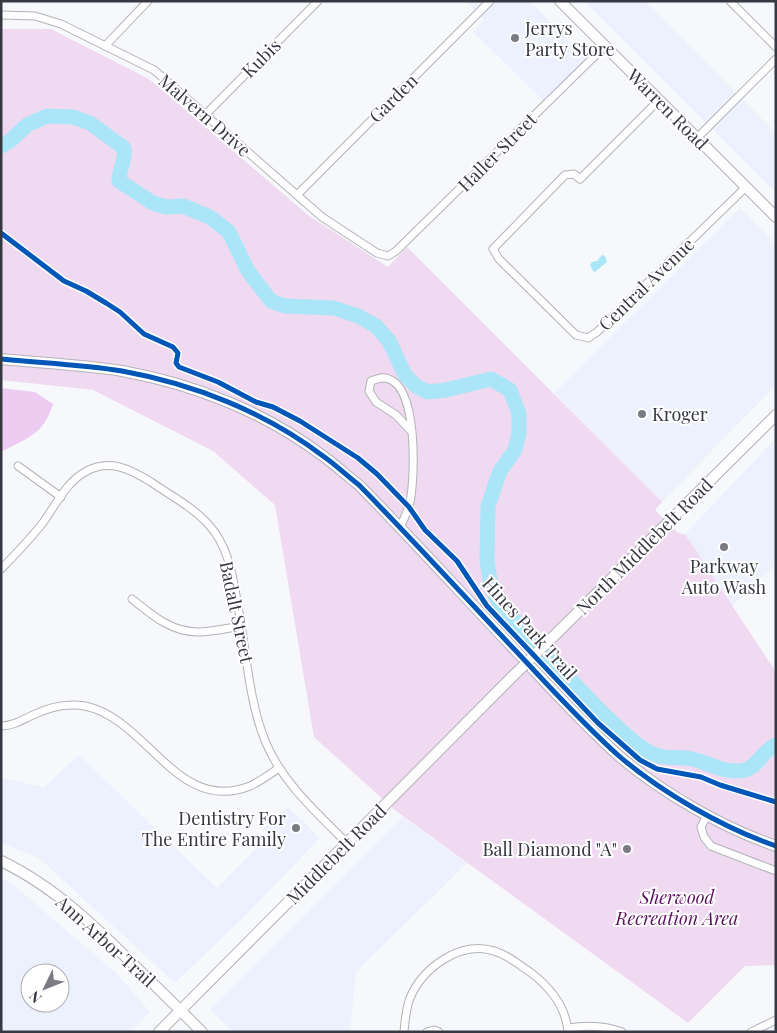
<svg xmlns="http://www.w3.org/2000/svg" width="777" height="1033" viewBox="0 0 777 1033" font-family="'Playfair Display',serif">
<rect width="100%" height="100%" fill="#f7f8fb"/>
<g fill="#edf1fd" fill-rule="evenodd">
<polygon points="465,1 530,1 592,64 549,106 473,32 484,20"/>
<polygon points="584,1 645,1 776,133 776,193"/>
<polygon points="740,208 776,245 776,385 662,502 554,393"/>
<polygon points="776,438 776,564 732,606 685,534"/>
<polygon points="79,755 217,888 271,834 263,829 288,807 320,838 246,915 175,983 39,858 1,843 1,778 44,787"/>
<polygon points="403,817 467,863 356,972 350,1032 233,1032 210,1009"/>
<path d="M1,878l10,5 106,91 33,38 -19,20h-130zM30,973h30v30h-30z"/>
</g>
<polygon fill="#f0daf1" points="1,29 51,29 149,79 308,215 388,267 407,247 662,502 655,510 678,533 685,534 776,672 776,965 745,966 688,1023 396,811 314,737 275,505 213,451 93,390 1,380"/>
<path fill="#eecbf0" d="M1,388l34,4 18,12c-10,30 -22,32 -48,46l-4,1z"/>
<polygon fill="#aae6f8" points="602,255 605,256 607,262 595,272 593,271 590,265 592,262 597,261"/>
<g fill="none" stroke-linecap="round" stroke-linejoin="round">
<path stroke="#aae6f8" stroke-width="15" d="M1,146l9,-5 17,-16 20,-9 26,1 17,6 34,25c2,12 -5,21 -5,33l34,22 13,4 17,-1 27,11 19,15 19,39 23,30 14,5 49,2 24,8 18,10 13,15 16,34 11,11 12,6 18,-2 45,-11 19,11 9,24v19l-4,17 -15,21 -12,35 -1,54 4,27 10,19c38,38 72,79 111,116 12,11 24,24 39,31 13,7 27,3 41,6 14,3 36,16 52,11 15,-3 18,-20 32,-25"/>
<g stroke="#b2b3b9" stroke-width="9">
<g id="street">
<polyline points="730,1 776,47"/>
<polyline points="1,15 35,16 61,24 154,70 322,217 377,253 388,256 396,251 605,46"/>
<polyline points="105,46 148,1"/>
<polyline points="659,100 580,179 574,174 565,175 493,249 499,259 576,335 588,338 597,332 746,187"/>
<polyline points="205,115 318,1"/>
<polyline points="697,138 776,59"/>
<polyline points="297,195 490,1"/>
<polyline points="18,466 61,497"/>
<path d="M400,527c4,-8 8,-16 10,-25 5,-25 8,-113 -21,-123 -6,-3 -12,0 -18,2l-2,10 7,11 20,13 16,17"/>
<path d="M1,569c14,-14 28,-29 41,-45 13,-17 23,-41 43,-52 24,-14 45,-3 66,10 20,14 42,25 58,43 20,22 24,53 29,81 8,44 11,97 28,137 17,40 51,70 81,100"/>
<path d="M132,599c20,16 39,33 66,33 14,0 30,-4 44,-6"/>
<path d="M1,726c12,0 21,-6 32,-11 16,-8 35,-12 52,-9 63,13 92,109 165,80 11,-5 20,-12 29,-18"/>
<polyline points="707,815 701,827 704,837 711,846 776,871"/>
<path d="M568,1028c18,-3 36,-3 54,4"/>
<path d="M404,1032c1,-11 2,-24 6,-34 12,-29 48,-56 80,-48 15,3 28,14 40,22 20,15 36,34 38,60"/>
<polyline points="427,1032 434,1030 439,1032"/>
<polyline points="751,1032 776,1020"/>
</g>
</g>
<g stroke="#b2b3b9" stroke-width="12">
<g id="secondary">
<polyline points="560,1 776,217"/>
<path d="M1,359c40,4 82,6 121,12 72,13 143,41 201,85 13,9 24,20 36,29 53,54 104,110 156,165 34,36 67,73 104,106 42,36 104,72 157,90"/>
<polyline points="558,632 776,415"/>
<path d="M1,861c53,25 97,68 138,109 21,20 42,41 63,62"/>
<polyline points="159,1032 512,677"/>
</g>
</g>
<use href="#street" stroke="#fefefe" stroke-width="7"/>
<use href="#secondary" stroke="#fefefe" stroke-width="10"/>
<g stroke="#b2b3b9" stroke-width="12" stroke-linecap="butt">
<polyline id="secondary-bridge" points="512,677 558,632"/>
</g>
<use href="#secondary-bridge" stroke="#fefefe" stroke-width="10"/>
<g stroke="#fff" stroke-width="8">
<g id="cycleway">
<polyline points="1,233 64,281 86,291 106,303 120,312 144,334 173,347 178,353 176,363 179,367 218,382 256,402 273,407 300,421 358,458 377,474 409,507 425,530 457,561 487,606 598,723 640,760 657,769 701,777 720,785 776,802"/>
<path d="M1,359c40,4 82,6 121,12 72,13 143,41 201,85 13,9 24,20 36,29 53,54 104,110 156,165 34,36 67,73 104,106 42,36 104,72 157,90"/>
</g>
</g>
<use href="#cycleway" stroke="#0057b8" stroke-width="5"/>
</g>
<g fill="#7a7b83" stroke="#fff" stroke-width="2">
<circle cx="515" cy="38" r="5"/>
<circle cx="642" cy="414" r="5"/>
<circle cx="724" cy="547" r="5"/>
<circle cx="296" cy="828" r="5"/>
<circle cx="627" cy="849" r="5"/>
</g>
<g text-anchor="middle" dominant-baseline="central" stroke-width="4" stroke-linejoin="round" paint-order="stroke">
<g font-size="18" fill="#363842" stroke="#fff" text-anchor="start">
<text x="525" y="28">Jerrys<tspan x="525" dy="21">Party Store</tspan></text>
<text x="652" y="414">Kroger</text>
<text x="724" y="566" text-anchor="middle">Parkway<tspan x="724" dy="21">Auto Wash</tspan></text>
<text x="286" y="818" text-anchor="end">Dentistry For<tspan x="286" dy="21">The Entire Family</tspan></text>
<text x="617" y="849" text-anchor="end">Ball Diamond "A"</text>
</g>
<g font-size="18" fill="#363842" stroke="#fff">
<text transform="translate(261 58) rotate(-45)">Kubis</text>
<text transform="translate(393 98) rotate(-45)">Garden</text>
<text transform="translate(668 109) rotate(45)">Warren Road</text>
<text transform="translate(205 115) rotate(41)">Malvern Drive</text>
<text transform="translate(497 152) rotate(-45)">Haller Street</text>
<text transform="translate(646 284) rotate(-44)">Central Avenue</text>
<text transform="translate(644 546) rotate(-45)">North Middlebelt Road</text>
<text transform="translate(237 612) rotate(78)">Badalt Street</text>
<text transform="translate(530 628) rotate(48)">Hines Park Trail</text>
<text transform="translate(336 854) rotate(-45)">Middlebelt Road</text>
<text transform="translate(106 941) rotate(42)">Ann Arbor Trail</text>
</g>
<g font-size="18" font-style="italic" fill="#5b105e" stroke="#fff">
<text x="677" y="897">Sherwood<tspan x="677" dy="21">Recreation Area</tspan></text>
</g>
</g>
<rect width="777" height="1033" fill="none" stroke="#363842" stroke-width="5"/>
<g transform="translate(45 988) rotate(227)"><circle r="24" fill="#ffffff" stroke="#afafb3"/>
<path d="M0-4L9 19L0 12L-9 19Z" fill="#7a7b83"/>
<text y="-8" font-size="14" font-weight="bold" text-anchor="middle" fill="#363842">N</text>
</g>
</svg>
